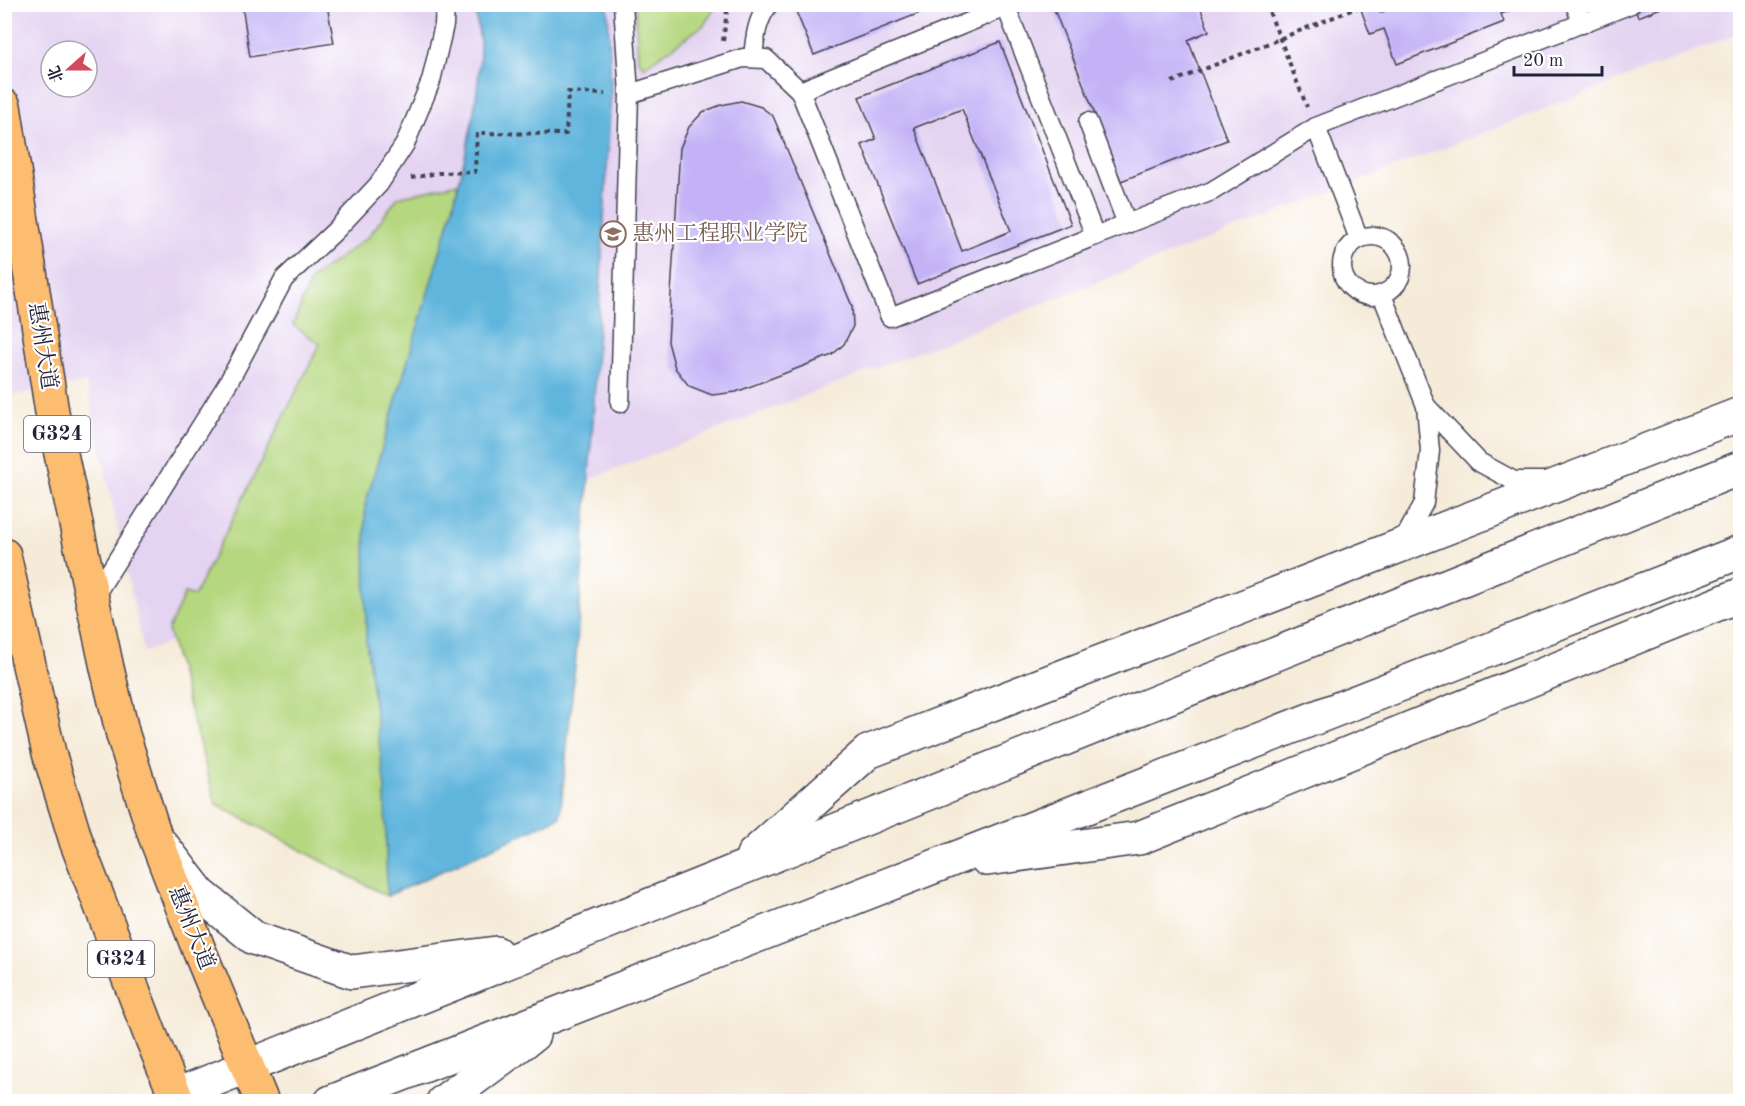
<svg xmlns="http://www.w3.org/2000/svg" width="1745" height="1106" viewBox="0 0 1745 1106" font-family="'Old Standard TT','Noto Serif SC',serif">
<rect width="100%" height="100%" fill="#fff"/>
<filter id="ink" filterUnits="userSpaceOnUse"><feTurbulence type="fractalNoise" baseFrequency=".0167" numOctaves="2"/><feDisplacementMap in="SourceGraphic" scale="12" xChannelSelector="R" yChannelSelector="G"/><feConvolveMatrix kernelMatrix="1 2 1 2 8 2 1 2 1" color-interpolation-filters="sRGB"/></filter>
<filter id="wash" filterUnits="userSpaceOnUse"><feTurbulence type="fractalNoise" baseFrequency=".008" numOctaves="4" result="noise"/><feDisplacementMap in="SourceGraphic" scale="24" xChannelSelector="R" yChannelSelector="G"/><feGaussianBlur stdDeviation="1.35" result="paint"/><feColorMatrix in="noise" values="0 0 0 0 0 0 0 0 0 0 0 0 0 0 0 0 0 1.4 0 .05"/><feComposite in="paint" operator="in"/></filter>
<g filter="url(#wash)">
<rect width="100%" height="100%" fill="#f6ebd9"/>
<path fill="#e4d3f1" fill-rule="evenodd" d="M5,5h1735v28l-1596,619 -58,-270 -81,15zM51,51h36v36h-36z"/>
<g fill="#b5d77f" stroke="#6c7c5d" stroke-width="1.5">
<polygon points="635,5 635,4 717,5 704,25 644,67 638,60"/>
<polygon points="458,183 453,208 365,505 366,640 385,787 387,896 216,804 168,630 185,593 194,596 320,344 293,325 311,279 369,236 398,197"/>
</g>
<path fill="#61b5dd" stroke="#426c8c" stroke-width="1.5" d="M474,5h134l3,89 -18,325 -17,237 -16,161 -173,79 -2,-109 -19,-147 -1,-135 88,-297c12,-53 27,-107 27,-162 0,-13 -4,-28 -6,-41z"/>
<g id="blocks">
<g fill="#c3b2f6" fill-rule="evenodd">
<polygon points="793,4 940,4 940,5 814,55"/>
<polygon points="1052,4 1199,4 1209,31 1188,40 1227,140 1121,181"/>
<polygon points="1359,4 1376,4 1380,13 1401,4 1514,4 1516,8 1501,14 1504,22 1397,64 1384,29 1370,34"/>
<polygon points="1633,4 1671,4 1638,17"/>
<polygon points="242,5 327,5 334,43 250,57"/>
<path d="M1000,42l71,182 -154,60 -55,-139 14,-6 -17,-42zM962,109l49,122 -49,20 -48,-123z"/>
<polygon points="741,101 761,107 773,116 852,306 853,326 844,344 832,355 736,392 712,395 689,386 675,368 668,342 680,148 689,127 703,112 721,105"/>
</g>
</g>
</g>
<g filter="url(#ink)">
<use href="#blocks" fill-opacity="0" stroke="#424053" stroke-width="1.5"/>
<g fill="none" stroke-linecap="round" stroke-linejoin="round">
<g stroke="#424053" stroke-width="21">
<g id="service">
<polyline points="1005,4 1095,236 1212,191 1316,127 1631,4"/>
<polyline points="1575,4 1582,24"/>
<path d="M753,58c2,-20 3,-37 16,-54"/>
<polyline points="800,91 1006,7"/>
<polyline points="629,94 743,58 766,59 800,91 890,317 1095,236"/>
<polyline points="1088,122 1127,224"/>
<polyline points="1316,127 1359,239"/>
<circle cx="1372" cy="266" r="30"/>
<polyline points="1382,295 1426,406 1430,451 1424,503 1402,543"/>
<polyline points="620,403 629,94 623,4"/>
<polyline points="1426,406 1479,462 1514,481 1545,481"/>
<polyline points="92,600 228,383 284,279 335,231 379,184 405,144 431,81 444,25 445,4"/>
</g>
</g>
<g stroke="#424053" stroke-width="36">
<g id="tertiary">
<polyline points="162,845 200,894 254,938 352,972 496,953"/>
<polyline points="753,855 868,752 1740,414"/>
<polyline points="987,859 1139,838 1740,595"/>
<polyline points="176,1095 1740,468"/>
<polyline points="331,1102 1740,552"/>
<polyline points="443,1102 533,1035"/>
</g>
</g>
<g stroke="#424053" stroke-width="36">
<g id="trunk">
<polyline points="4,106 52,412 107,668 123,735 155,836 199,950 262,1102"/>
<polyline points="4,555 49,753 76,841 150,1034 178,1102"/>
</g>
</g>
<g stroke="#424053" stroke-width="4" stroke-dasharray="4.5 4.5" stroke-linecap="butt">
<polyline points="717,4 727,11"/>
<polyline points="1266,4 1307,107"/>
<polyline points="723,41 728,4"/>
<polyline points="1172,82 1359,7"/>
<polyline points="411,178 438,173 475,172 477,133 566,134 568,92 605,94"/>
</g>
<use href="#service" stroke="#fff" stroke-width="18"/>
<use href="#tertiary" stroke="#fff" stroke-width="33"/>
<use href="#trunk" stroke="#fcbd6f" stroke-width="33"/>
</g>
</g>
<defs>
<g id="university-ring" transform="scale(1.35)"><circle r="9.5" fill="#fff" stroke="#8d6e63" stroke-width="1.5"/><path d="M0-5L7-2L0 1L-7-2ZM-4 1L0 2.5L4 1V4Q0 6-4 4Z" fill="#8d6e63"/></g>
</defs>
<g fill-rule="evenodd">
<use href="#university-ring" x="613" y="234"/>
</g>
<g text-anchor="middle" dominant-baseline="central" stroke-width="4.5" stroke-linejoin="round" paint-order="stroke">
<g fill="#fff" stroke="#646476" stroke-width="1.5">
<rect x="24" y="416" width="66" height="36" rx="4.5"/>
<rect x="88" y="941" width="66" height="36" rx="4.5"/>
</g>
<g font-size="21" font-weight="bold" fill="#22223b">
<text x="57" y="434">G324</text>
<text x="121" y="959">G324</text>
</g>
<g font-size="22" fill="#785e54" stroke="#fff" text-anchor="start">
<text x="632" y="234">惠州工程职业学院</text>
</g>
<g font-size="22" fill="#22223b" stroke="#fff">
<text transform="translate(42 346) rotate(81)">惠州大道</text>
<text transform="translate(191 928) rotate(68)">惠州大道</text>
</g>
</g>
<rect width="1745" height="1106" fill="none" stroke="#fff" stroke-width="24"/>
<g transform="translate(69 69) rotate(249)"><circle r="28" fill="#ffffff" stroke="#a7a7b1" stroke-width="1.5"/>
<path d="M0-4.5L10 22L0 15L-10 22Z" fill="#d1495b"/>
<text y="-9" font-size="16" font-weight="bold" text-anchor="middle" fill="#22223b">北</text>
</g>
<path d="M1514 66v9h88v-9" fill="none" stroke="#22223b" stroke-width="3"/>
<text x="1523" y="66" font-size="18" fill="#22223b" stroke="#ffffff" stroke-width="4.5" paint-order="stroke">20 m</text>
</svg>
